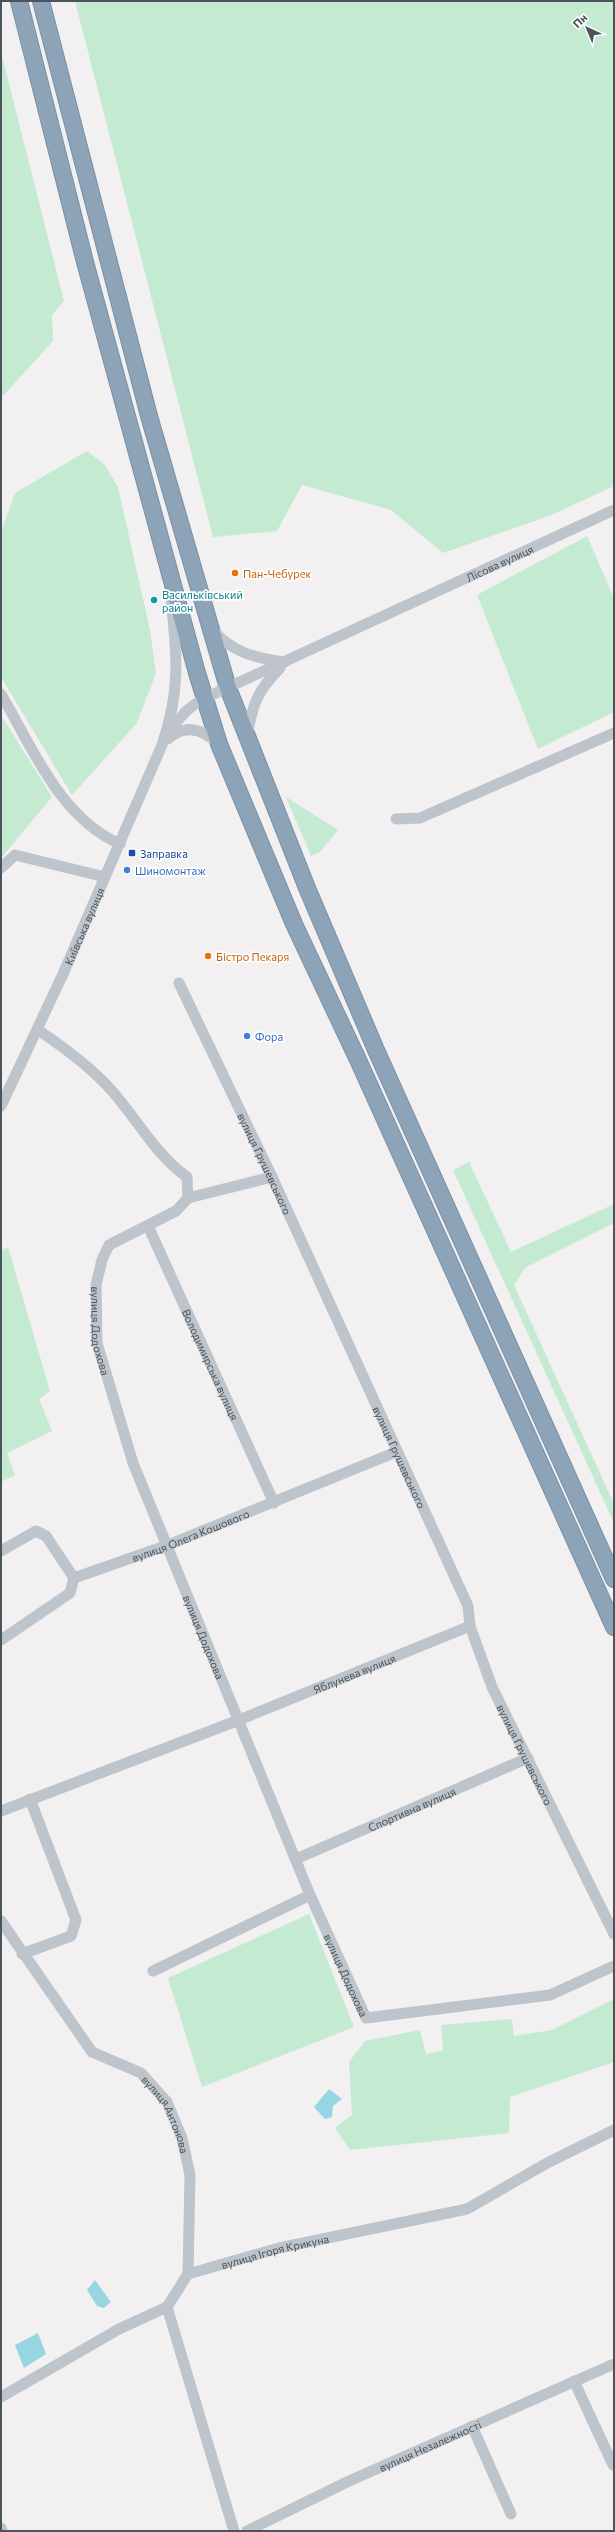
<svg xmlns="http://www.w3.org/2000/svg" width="615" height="2532" viewBox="0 0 615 2532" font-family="Commissioner,sans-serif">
<rect width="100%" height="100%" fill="#f2f0f0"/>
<g fill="#c4ead1">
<polygon points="75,1 614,1 614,486 549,516 443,553 391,510 302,485 277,531 213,537"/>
<polygon points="1,52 64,301 52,315 53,341 1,398"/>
<polygon points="87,451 105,465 118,487 150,630 156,673 137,723 72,795 1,677 1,532 15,493"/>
<polygon points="587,536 614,598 614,712 538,749 477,595"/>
<polygon points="1,715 52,797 1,858"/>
<polygon points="286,797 338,830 320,852 311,856"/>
<polygon points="469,1162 511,1252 614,1204 614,1223 525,1268 514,1285 614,1504 614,1523 453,1170"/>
<polygon points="8,1247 50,1391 39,1399 52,1431 7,1453 15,1475 1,1482 1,1250"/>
<polygon points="309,1914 354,2027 202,2087 168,1978"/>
<polygon points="614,1999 614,2062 510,2097 509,2133 350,2150 335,2128 352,2115 349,2062 365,2041 420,2030 426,2054 443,2051 441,2025 512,2019 514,2036 552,2030"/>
</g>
<g fill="#96d6e2">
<polygon points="329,2089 342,2099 333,2106 332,2117 325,2119 314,2107"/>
<polygon points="95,2280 111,2302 104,2308 97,2306 87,2290"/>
<polygon points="38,2333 46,2354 24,2368 15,2345"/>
</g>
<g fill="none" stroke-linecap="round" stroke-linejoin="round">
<g stroke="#798fa4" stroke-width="18">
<g id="highway">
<polyline points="19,1 85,262 197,673 219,744 294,924 359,1062 614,1627"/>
<polyline points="41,1 149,416 228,688 307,888 376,1050 614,1579"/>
</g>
</g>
<g stroke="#bdc4cb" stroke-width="11">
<path d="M212,629c20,24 44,29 73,33"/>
<path d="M1,694c31,53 59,124 119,150"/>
<path id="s1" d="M172,729c8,-14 18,-23 33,-31l409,-188"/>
<path d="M247,735c6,-31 10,-44 33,-67"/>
<path d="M168,739c17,-16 35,-10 51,5"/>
<polyline points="396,819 420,818 614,733"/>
<polyline points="1,868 15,855 105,877"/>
<path id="s2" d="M179,983l93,194 196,429 2,20 22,61 122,247"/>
<path id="s3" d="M38,1030c27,18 54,38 75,62 25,29 43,63 74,85l1,21 -12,13 -67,34 -7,15 -6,25 1,58 36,120 177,432 56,123 184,-23 64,-29"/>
<path id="s4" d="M1,1106l62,-132 99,-229c19,-56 15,-89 9,-146"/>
<polyline points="188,1198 272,1177"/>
<path id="s5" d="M148,1226l126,277"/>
<polyline points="1,1551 36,1531 46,1536 74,1578"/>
<path id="s6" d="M1,1640l69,-47 4,-15 94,-33 228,-93"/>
<path id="s7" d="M1,1811l238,-91 231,-94"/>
<path id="s8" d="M296,1859l232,-101"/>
<path id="s9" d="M1,1921l91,131 49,21 26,29 15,36 8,37 -2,99"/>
<polyline points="22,1954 71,1936 76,1920 30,1799"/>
<polyline points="153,1971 310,1895"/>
<polyline points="574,2381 613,2465"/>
<polyline points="1,2397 119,2329 167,2307"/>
<polyline points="472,2426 511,2514"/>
<polyline points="1,2528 2,2531"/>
<path id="s10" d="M234,2531l-67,-224 21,-33 91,-26 188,-39 82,-47 65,-32"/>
<path id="s11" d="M247,2531l102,-50 265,-117"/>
</g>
<use href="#highway" stroke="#8da4b8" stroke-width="16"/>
</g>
<g fill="#e8710a" stroke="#fff" stroke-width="1.5">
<circle cx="235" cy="573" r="4"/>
<circle cx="208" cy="956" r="4"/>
</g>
<circle fill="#0f9aa8" stroke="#fff" stroke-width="1.5" cx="154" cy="600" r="4"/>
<rect fill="#1a4fb4" stroke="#fff" stroke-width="1.5" x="128" y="849" width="8" height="8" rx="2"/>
<g fill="#3f7fe0" stroke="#fff" stroke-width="1.5">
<circle cx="127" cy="870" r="4"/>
<circle cx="247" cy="1036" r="4"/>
</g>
<g text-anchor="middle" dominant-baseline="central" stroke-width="3.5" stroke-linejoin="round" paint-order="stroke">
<g font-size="11" fill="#4a545b" stroke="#fff">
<text stroke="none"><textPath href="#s1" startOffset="370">Лісова вулиця</textPath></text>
<text stroke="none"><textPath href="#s4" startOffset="198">Київська вулиця</textPath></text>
<text stroke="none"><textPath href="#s2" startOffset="200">вулиця Грушевського</textPath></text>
<text stroke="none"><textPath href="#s3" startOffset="413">вулиця Додохова</textPath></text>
<text stroke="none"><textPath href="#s5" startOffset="152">Володимирська вулиця</textPath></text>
<text stroke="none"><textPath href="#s2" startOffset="523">вулиця Грушевського</textPath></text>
<text stroke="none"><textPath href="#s6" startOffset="223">вулиця Олега Кошового</textPath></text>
<text stroke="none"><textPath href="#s3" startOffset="738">вулиця Додохова</textPath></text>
<text stroke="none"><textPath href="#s7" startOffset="379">Яблунева вулиця</textPath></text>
<text stroke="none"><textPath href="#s2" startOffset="847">вулиця Грушевського</textPath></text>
<text stroke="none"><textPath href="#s8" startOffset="126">Спортивна вулиця</textPath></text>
<text stroke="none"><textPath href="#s3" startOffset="1105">вулиця Додохова</textPath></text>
<text stroke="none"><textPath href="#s9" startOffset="262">вулиця Антонова</textPath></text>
<text stroke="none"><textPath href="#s10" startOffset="363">вулиця Ігоря Крикуна</textPath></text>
<text stroke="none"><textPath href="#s11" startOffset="202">вулиця Незалежності</textPath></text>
</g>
<g font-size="11" fill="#c56008" stroke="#fff" text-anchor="start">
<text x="243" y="573">Пан-Чебурек</text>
<text x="216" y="956">Бістро Пекаря</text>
</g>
<g font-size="11" fill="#0d838f" stroke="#fff" text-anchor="start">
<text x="162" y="594">Васильківський<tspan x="162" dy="13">район</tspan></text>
</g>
<g font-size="11" fill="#164399" stroke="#fff" text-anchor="start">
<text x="140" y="853">Заправка</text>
</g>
<g font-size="11" fill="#366cbe" stroke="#fff" text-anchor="start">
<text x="135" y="870">Шиномонтаж</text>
<text x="255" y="1036">Фора</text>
</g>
</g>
<rect width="615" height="2532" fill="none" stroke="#4a545b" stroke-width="4"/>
<g transform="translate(587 28) rotate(316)" stroke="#ffffff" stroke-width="3" paint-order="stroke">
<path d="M0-3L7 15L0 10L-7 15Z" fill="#4a545b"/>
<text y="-6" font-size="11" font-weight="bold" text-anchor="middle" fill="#4a545b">Пн</text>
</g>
</svg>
